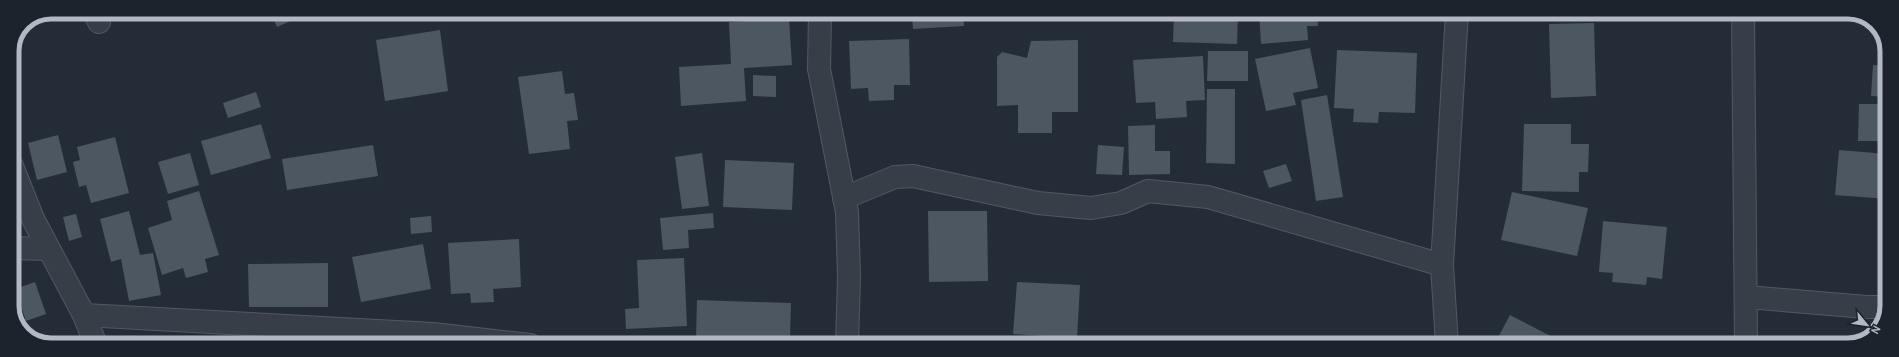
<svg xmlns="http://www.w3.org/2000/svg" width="1899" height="357" viewBox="0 0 1899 357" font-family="Cabin,sans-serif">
<rect width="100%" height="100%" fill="#242c37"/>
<g fill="#4c5762">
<polygon points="270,12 311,12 277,27"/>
<polygon points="903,12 963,12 964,26 913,29 912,16 903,17"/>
<polygon points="1174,12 1238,12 1237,44 1173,42"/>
<polygon points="1259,12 1317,12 1318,26 1307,26 1308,40 1261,44"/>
<polygon points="789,18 792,65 744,68 746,101 681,106 679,67 731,64 729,22"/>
<polygon points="1594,23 1596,96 1551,98 1549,24"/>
<polygon points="440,30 448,91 385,101 376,40"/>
<polygon points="909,39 910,85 894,85 894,100 869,101 868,88 851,89 849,41"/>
<polygon points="1078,40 1078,112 1052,112 1052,133 1018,133 1018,105 997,106 997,57 1002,52 1027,58 1031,41"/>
<polygon points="1310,48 1318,88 1293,93 1296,105 1266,111 1255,59"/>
<polygon points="1337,50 1417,53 1415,113 1379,112 1378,123 1353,122 1354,109 1334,108"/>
<polygon points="1208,51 1248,51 1248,81 1207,81"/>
<polygon points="1203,56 1205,100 1186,101 1187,117 1156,119 1155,102 1136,103 1133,60"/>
<polygon points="1873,65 1887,66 1887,97 1871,96"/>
<polygon points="562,71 565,94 574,93 578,120 567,121 570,149 529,154 518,77"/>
<polygon points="753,75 776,76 776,97 753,96"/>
<polygon points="1207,89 1235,89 1235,164 1206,163"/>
<polygon points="256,92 261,107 228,118 223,103"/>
<polygon points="1327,95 1343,197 1316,201 1301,100"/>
<polygon points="1859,104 1887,104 1887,141 1858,141"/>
<polygon points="261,124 271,158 211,175 201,141"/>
<polygon points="1524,124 1571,124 1571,144 1589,144 1588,172 1579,172 1579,192 1522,191"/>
<polygon points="1155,125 1155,151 1170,151 1170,174 1129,175 1128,126"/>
<polygon points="58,135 67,172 37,180 28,143"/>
<polygon points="115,137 129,193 91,203 86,185 79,187 73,162 80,160 77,147"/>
<polygon points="373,145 378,176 287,190 282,159"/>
<polygon points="1098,145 1124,147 1122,175 1096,174"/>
<polygon points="1839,150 1887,154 1887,199 1835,195"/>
<polygon points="190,153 199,185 168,194 158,162"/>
<polygon points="702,153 709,206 682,209 675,157"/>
<polygon points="725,160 794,163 792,210 723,207"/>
<polygon points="1286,164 1292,181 1269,188 1263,171"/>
<polygon points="199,191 219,255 205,259 208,272 186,278 183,268 162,275 148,228 172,220 167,201"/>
<polygon points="1512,192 1588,208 1577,256 1501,240"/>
<polygon points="1880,207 1887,207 1887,268 1880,269"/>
<polygon points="129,211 140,255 153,253 161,295 129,301 121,259 111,262 100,219"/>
<polygon points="928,211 987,211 988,281 929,282"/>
<polygon points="713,213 714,228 688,230 689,248 663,250 660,218"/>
<polygon points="76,214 82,237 69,241 63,217"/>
<polygon points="431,216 432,232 411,234 410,218"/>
<polygon points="1603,221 1667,227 1662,279 1647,277 1646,285 1612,282 1613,273 1599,272"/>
<polygon points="519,239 521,287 493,289 494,302 471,303 470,293 451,294 448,243"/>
<polygon points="423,244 431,289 361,302 352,257"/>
<polygon points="684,258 687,326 626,329 625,309 639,308 637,260"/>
<polygon points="328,263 328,307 249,307 248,264"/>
<polygon points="35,282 46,314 26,321 15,289"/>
<polygon points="1017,282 1080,285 1077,338 1013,334"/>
<polygon points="697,300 791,303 790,340 696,338"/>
<polygon points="1510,315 1568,345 1494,345"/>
</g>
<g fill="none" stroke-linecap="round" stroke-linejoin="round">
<g stroke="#525962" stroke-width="24">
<g id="minor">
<polyline points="94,12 99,22"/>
<polyline points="820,12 819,69 847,212 849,277 847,345"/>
<polyline points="1743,12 1746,345"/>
<polyline points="12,166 33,219 84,315 96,345"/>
<polyline points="844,198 895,177 913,176 1038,203 1091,208 1121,203 1148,191 1208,197 1442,265 1447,345"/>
<polyline points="12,248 48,249"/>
<polyline points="1442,265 1457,12"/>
<polyline points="1747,297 1866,307 1887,307"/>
<polyline points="84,315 433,334 530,345"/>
</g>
</g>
<use href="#minor" stroke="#373e48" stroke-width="22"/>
</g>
<path d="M0 0H1899V357H0ZM51 19H1848A32 32 0 0 1 1880 51V306A32 32 0 0 1 1848 338H51A32 32 0 0 1 19 306V51A32 32 0 0 1 51 19Z" fill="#1d232c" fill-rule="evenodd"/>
<path fill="none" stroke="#b2b9c4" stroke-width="5" d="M51 19H1848A32 32 0 0 1 1880 51V306A32 32 0 0 1 1848 338H51A32 32 0 0 1 19 306V51A32 32 0 0 1 51 19Z"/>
<g transform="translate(1867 325) rotate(119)" stroke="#1d232c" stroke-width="3" paint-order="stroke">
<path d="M0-3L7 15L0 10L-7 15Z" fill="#b2b9c4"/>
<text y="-6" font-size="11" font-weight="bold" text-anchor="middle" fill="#b2b9c4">N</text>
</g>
</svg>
